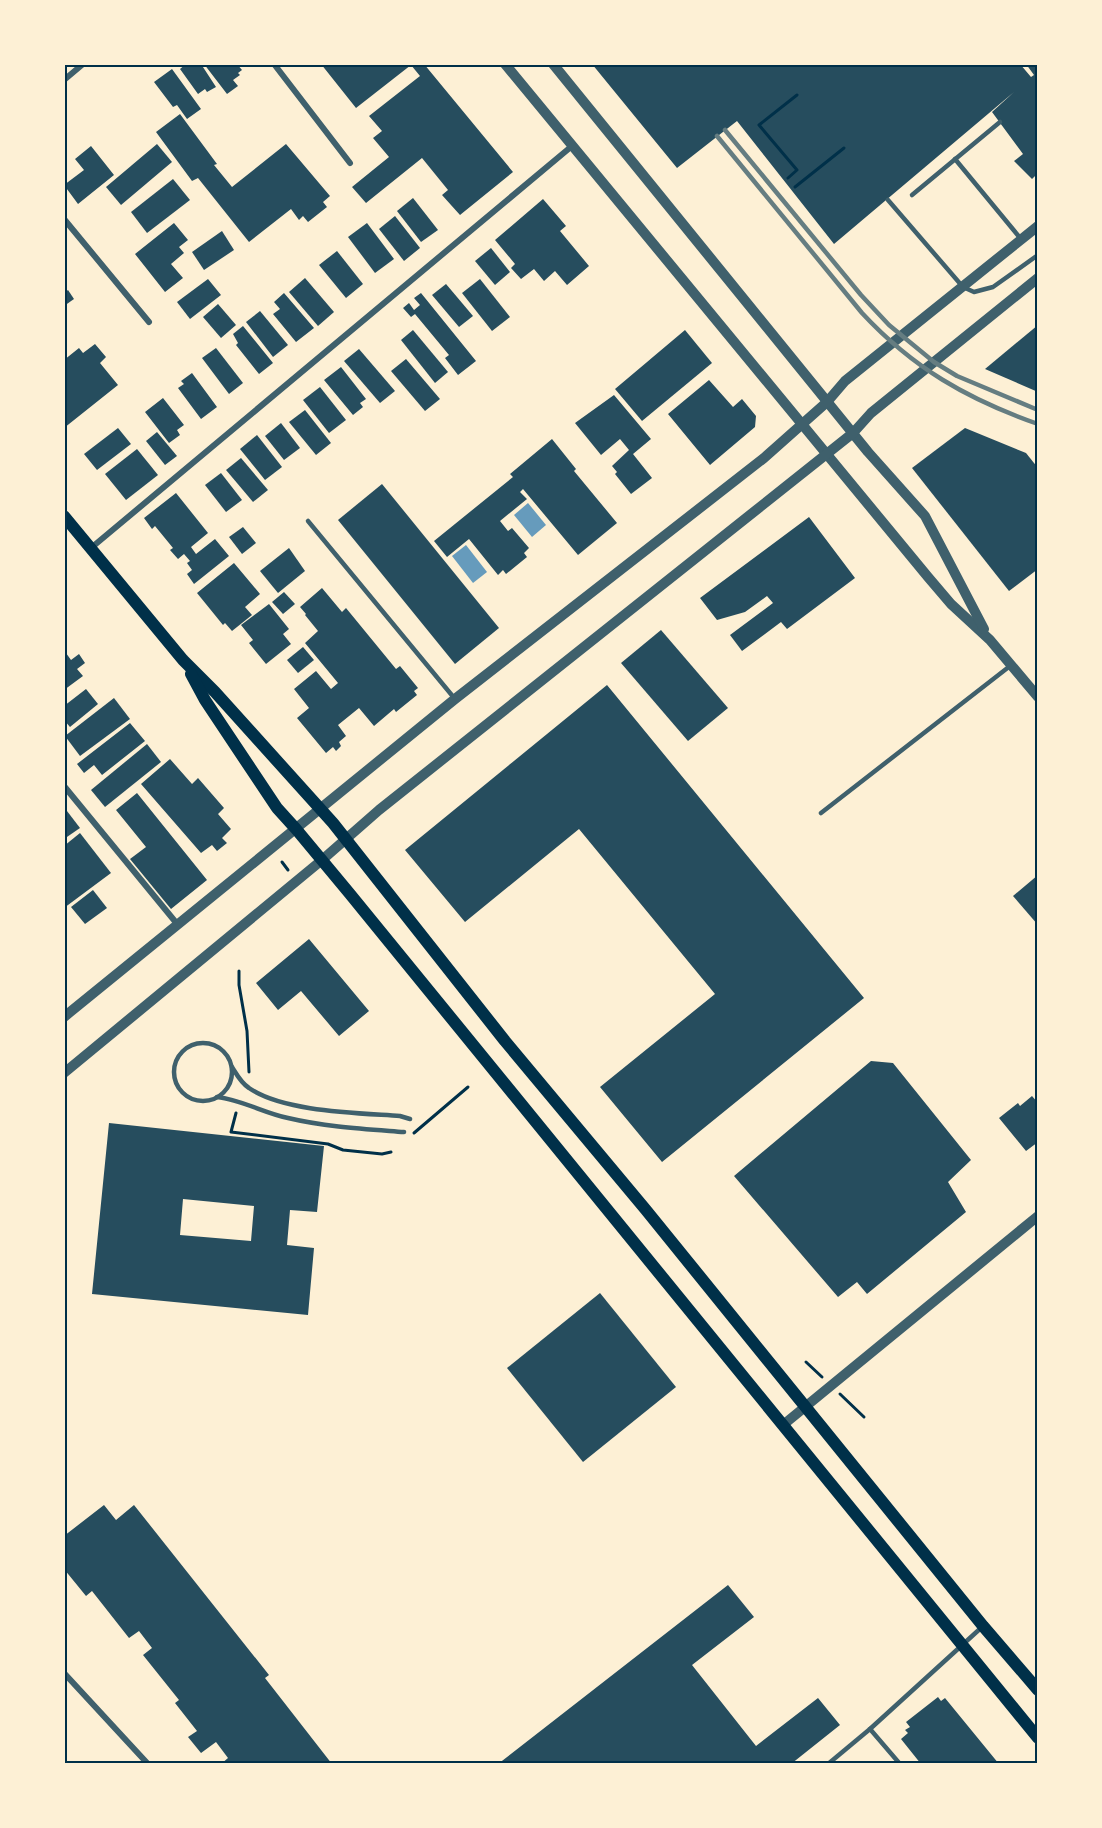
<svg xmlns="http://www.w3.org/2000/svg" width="1102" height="1828" viewBox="0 0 1102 1828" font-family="'Asap Condensed',sans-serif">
<rect width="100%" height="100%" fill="#fdf0d5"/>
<g fill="#669bbc">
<polygon points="528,503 546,525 532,537 514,515"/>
<polygon points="466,545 487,572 473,583 452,556"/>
</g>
<g fill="#264d5e" fill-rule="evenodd">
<polygon points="186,64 201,64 216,87 207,92 205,89 198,94 180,69"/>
<polygon points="204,64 237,64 242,70 238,73 240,75 233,80 238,86 227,94"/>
<polygon points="321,64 424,64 513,172 460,215 442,195 448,190 422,158 366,203 352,187 389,157 373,138 382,131 369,116 420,76 411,65 356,108"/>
<polygon points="592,64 1020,64 1031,77 1034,75 1026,64 1038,64 1038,173 1032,179 1014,161 1023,154 992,112 1014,92 834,244 737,121 677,168"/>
<polygon points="172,69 201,109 187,119 177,105 173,107 154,82"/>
<polygon points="180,114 217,164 214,165 232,187 286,144 330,196 323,202 327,207 308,222 303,216 299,220 291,209 249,242 198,178 192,181 156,132"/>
<polygon points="157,144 172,162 121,205 106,187"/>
<polygon points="91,146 114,175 78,204 64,185 84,170 75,159"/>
<polygon points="173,179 190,200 147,233 131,212"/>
<polygon points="413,198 438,230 421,242 397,211"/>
<polygon points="543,199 566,226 560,231 589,266 567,285 555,271 544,281 534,269 521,279 511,268 515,264 495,240"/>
<polygon points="395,216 420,248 404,261 379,229"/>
<polygon points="174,223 188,240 179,247 184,253 171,264 183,278 165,292 135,254"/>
<polygon points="367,223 394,259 375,273 348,237"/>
<polygon points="222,231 234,250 204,270 192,252"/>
<polygon points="491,248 510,272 495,285 475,261"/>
<polygon points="337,251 363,284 346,298 319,265"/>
<polygon points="305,278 334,312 318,326 289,292"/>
<polygon points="208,279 221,295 190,319 177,302"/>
<polygon points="480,279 510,317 492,331 462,293"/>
<polygon points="446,284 473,316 459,327 432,295"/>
<polygon points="68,290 74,299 64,306 64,293"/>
<polygon points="284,293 314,328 296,342 273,314 280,309 274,302"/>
<polygon points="421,293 476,361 458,375 445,358 449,355 415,314 411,317 403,308 409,303 414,310 420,305 414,298"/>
<polygon points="218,304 236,325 221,338 203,317"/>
<polygon points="260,311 288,345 273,357 246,322"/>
<polygon points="1038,325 1038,392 985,369"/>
<polygon points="243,326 273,363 259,374 236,345 238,343 233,334"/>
<polygon points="413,330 448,372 435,383 401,340"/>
<polygon points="685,330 712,363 642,421 615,389"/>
<polygon points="95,344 106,357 100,363 118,385 64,428 64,360 79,348 83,353"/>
<polygon points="216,348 243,383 229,394 202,358"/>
<polygon points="359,349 395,391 380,403 344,361"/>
<polygon points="406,359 440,399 425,411 391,371"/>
<polygon points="341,367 366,399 360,403 363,407 353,415 324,380"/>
<polygon points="192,373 217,407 201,419 178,388 184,384 181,381"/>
<polygon points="709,380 733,407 742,399 756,416 755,427 710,465 668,414"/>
<polygon points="320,387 346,420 329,433 303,400"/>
<polygon points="614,395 651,439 633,454 652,478 631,494 615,474 617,472 612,466 629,450 620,439 601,455 575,423"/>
<polygon points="163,398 184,425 177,430 180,435 169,443 145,412"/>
<polygon points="305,410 331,443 316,455 289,422"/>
<polygon points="281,423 300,448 284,460 265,436"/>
<polygon points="118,428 131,444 97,470 84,454"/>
<polygon points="965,428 1026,453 1038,468 1038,569 1009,591 912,468"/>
<polygon points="157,432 177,456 165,465 146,441"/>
<polygon points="257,435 282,467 265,480 240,449"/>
<polygon points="552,439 576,469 574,471 617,523 578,555 523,489 520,492 527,499 500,521 508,531 512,528 529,548 524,553 527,557 506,574 503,570 498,575 469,539 447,557 434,541 513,477 510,474"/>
<polygon points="137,449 158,475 126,500 105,474"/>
<polygon points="241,458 268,490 253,502 226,470"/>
<polygon points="221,473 242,500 226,512 205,485"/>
<polygon points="382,484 499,628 455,664 338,520"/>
<polygon points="176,493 208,533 191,547 196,554 215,539 229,556 194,584 187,574 192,570 187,563 190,561 184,554 178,559 170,550 173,548 155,526 152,529 144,518"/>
<polygon points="809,517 855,578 787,629 781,622 742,651 730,635 773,603 767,596 745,612 717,620 700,598"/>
<polygon points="243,527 256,543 242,554 229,537"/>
<polygon points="289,548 305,571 278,593 260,571"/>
<polygon points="234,563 260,594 245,607 252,615 232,631 225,623 223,625 197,593"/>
<polygon points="322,588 342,612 346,608 396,669 400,666 418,688 414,691 417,695 396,712 394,709 374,726 359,708 338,725 346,736 339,742 341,746 336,751 333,747 326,753 297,718 309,708 294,689 316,671 331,689 338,683 305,643 318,631 305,615 306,614 300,607"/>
<polygon points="284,592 295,604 283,614 272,602"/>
<polygon points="269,604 289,629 283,634 291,644 266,664 249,643 253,640 241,625"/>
<polygon points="661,630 728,708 688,741 621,663"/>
<polygon points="303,647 314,660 298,673 287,660"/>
<polygon points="66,653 71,660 79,654 85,663 77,669 83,676 64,690 64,654"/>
<polygon points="607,685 864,998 662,1162 600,1087 715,994 579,829 465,922 405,850"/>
<polygon points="86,689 98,704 70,727 64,720 64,706"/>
<polygon points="114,698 130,719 80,756 65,736"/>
<polygon points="130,723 145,741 102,775 94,765 84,773 77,764"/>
<polygon points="147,744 161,762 105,807 91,790"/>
<polygon points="170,759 192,784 198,778 224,808 218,814 231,829 222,838 227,843 217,851 212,845 201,853 141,784"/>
<polygon points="137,793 207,880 171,909 130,859 146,847 116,810"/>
<polygon points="67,811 80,828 64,839 64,814"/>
<polygon points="80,833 111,873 64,908 64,846"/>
<polygon points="1038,875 1038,925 1013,896"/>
<polygon points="93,890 107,908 85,924 71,907"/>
<polygon points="309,939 369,1011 339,1036 301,991 278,1010 256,983"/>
<polygon points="871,1061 893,1063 971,1160 948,1182 966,1212 867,1294 857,1282 838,1297 734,1176"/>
<polygon points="1032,1096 1038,1103 1038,1142 1026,1151 999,1118 1018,1103 1020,1106"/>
<path d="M109,1123l215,23 -7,66 -27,-2 -3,35 27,3 -6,67 -216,-21zM183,1199l71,7 -3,35 -71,-6z"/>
<polygon points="600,1293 676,1387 583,1462 507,1368"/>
<polygon points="104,1505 116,1520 134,1505 269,1675 265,1678 332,1764 221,1764 228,1758 216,1742 201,1753 188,1737 197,1731 175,1703 179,1700 143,1655 152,1648 139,1631 129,1638 92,1591 86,1596 64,1569 64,1536"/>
<polygon points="728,1585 754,1617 692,1665 756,1746 818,1698 840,1725 791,1764 498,1764"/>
<polygon points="938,1697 941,1701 945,1698 999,1764 921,1764 901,1739 908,1733 905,1730 910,1727 906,1722"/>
</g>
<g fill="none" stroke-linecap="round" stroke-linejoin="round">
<g stroke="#003049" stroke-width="3">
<polyline points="788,178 797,170 759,125 797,95"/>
<polyline points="795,187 844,148"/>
<polyline points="282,862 288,870"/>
<polyline points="239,971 239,985 247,1031 249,1072"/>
<polyline points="236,1113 231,1132 328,1144 343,1150 382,1154 391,1152"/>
<polyline points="414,1133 468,1087"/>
<polyline points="806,1362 822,1377"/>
<polyline points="840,1394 864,1417"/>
</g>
<g stroke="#3f606c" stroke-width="4.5">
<polyline points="955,159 1021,239"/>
<polyline points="912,195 1000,122"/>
<polyline points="888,200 963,287 974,292 993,287 1038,255"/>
<polyline points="308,521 455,699"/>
<polyline points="821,813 1010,666"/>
<circle cx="203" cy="1072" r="29"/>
<path d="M232,1067c5,8 9,16 17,21 34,24 110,25 151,28l10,3"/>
<path d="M217,1097c25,3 47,16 71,21 38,9 77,11 116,14"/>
<polyline points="828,1764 870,1729"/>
<polyline points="900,1764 870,1729 982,1627"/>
</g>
<g stroke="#3f606c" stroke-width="6">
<polyline points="274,64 350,163"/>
<polyline points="64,80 83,64"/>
<polyline points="64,219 149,322"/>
<polyline points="91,548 572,146"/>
<polyline points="64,786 178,925"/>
<polyline points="64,1673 148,1764"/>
</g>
<g stroke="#3f606c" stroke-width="10">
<polyline points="505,64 928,577 951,604 990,640 1038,697"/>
<polyline points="553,64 868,452 925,516 984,629"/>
<polyline points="64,1017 455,699 764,458 827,402 845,381 1038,226"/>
<polyline points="64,1073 322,860 379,810 853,433 871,413 1038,278"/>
<polyline points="783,1425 1038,1216"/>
</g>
<g stroke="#003049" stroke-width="12">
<polyline points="64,516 183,660 215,692 333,823 505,1041 646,1210 983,1626 1038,1690"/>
<polyline points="191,674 205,700 277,808 296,829 350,894 1038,1738"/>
</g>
<g stroke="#657d81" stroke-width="4.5">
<polyline points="725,130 861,295 889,325 934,362 957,376 1038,410"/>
<path d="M717,136l145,177c51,55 105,86 176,111"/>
</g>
</g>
<rect width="1102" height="1828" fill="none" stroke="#fdf0d5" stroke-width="132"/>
<rect x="66" y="66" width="970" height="1696" fill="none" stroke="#003049" stroke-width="2"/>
</svg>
